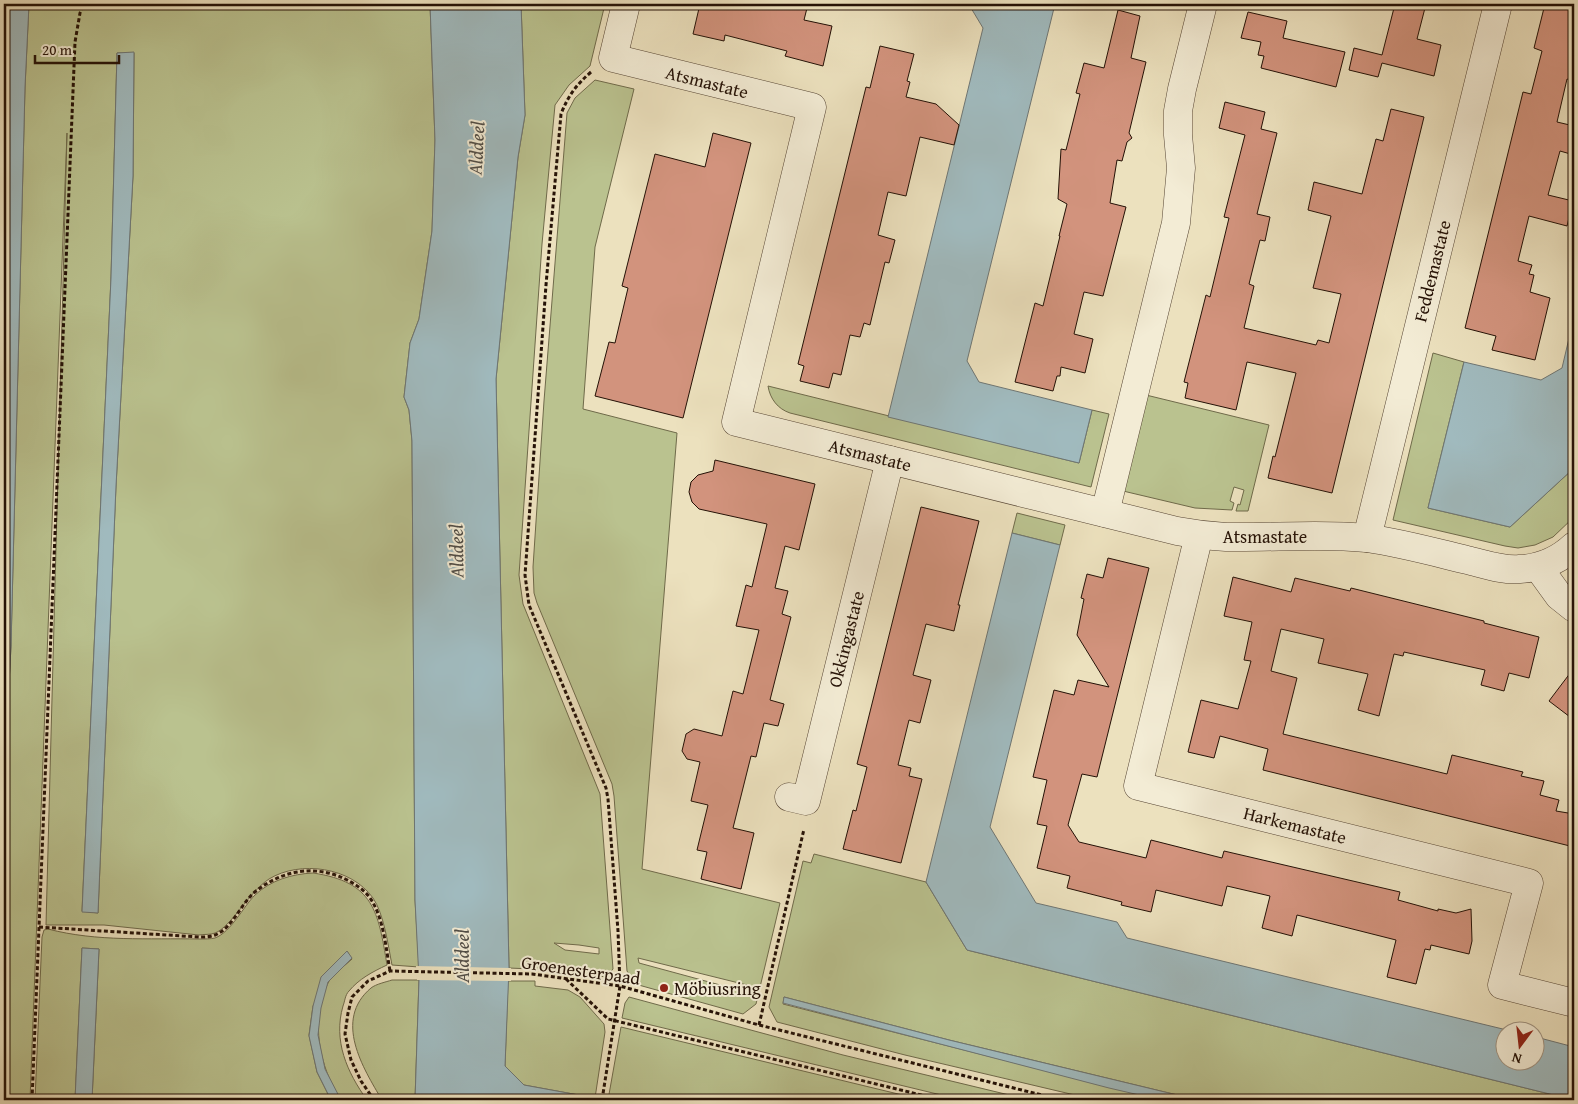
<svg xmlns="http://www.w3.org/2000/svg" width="1578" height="1104" viewBox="0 0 1578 1104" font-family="'Gentium Book Plus',serif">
<rect width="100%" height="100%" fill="#ece1be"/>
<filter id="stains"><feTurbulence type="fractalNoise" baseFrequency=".004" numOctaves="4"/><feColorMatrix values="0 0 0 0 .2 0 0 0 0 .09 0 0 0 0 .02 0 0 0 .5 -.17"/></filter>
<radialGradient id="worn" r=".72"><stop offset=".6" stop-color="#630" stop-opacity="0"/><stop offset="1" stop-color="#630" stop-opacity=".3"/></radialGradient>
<g fill="#bac28f" stroke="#6f6a4a" fill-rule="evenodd">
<path d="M29,4h401l5,136 -3,91 -13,88 -9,24 -6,54 5,13 3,31 3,459 4,67 -27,-2c-4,-20 -8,-51 -19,-67 -22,-31 -73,-38 -104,-19 -20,13 -38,48 -54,54 -5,2 -11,1 -16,2l-95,-10h-58l21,-792 -37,967h-26v-322l7,-132 14,-559zM117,53h17l-1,123 -17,310 -18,427 -16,-2 29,-633z"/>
<path d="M521,4h84l-15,62 -21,19 -14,20 -13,139 -23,331 4,29 77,190 13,175 -7,8 -51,-7 -46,-2 -13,-589 22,-222 7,-42zM554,943l25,2 20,3v6l-34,-4z"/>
<path d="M595,80l39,9 -39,158 -12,162 94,24 -35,436 138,34 -24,101 -13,10 -108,-30 -8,-13 -13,-175 -2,-12 -75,-181 -3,-10 -1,-26 11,-166 23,-288 8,-15zM638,958l109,27 -1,7 -107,-29z"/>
<polygon points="1433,353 1464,362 1428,508 1510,527 1574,468 1574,517 1553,537 1535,545 1518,548 1505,546 1393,520"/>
<path d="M768,386l311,77 13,-53 17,4 -18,73 -301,-74c-12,-4 -20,-14 -22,-27z"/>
<polygon points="1146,395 1269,425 1248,511 1236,511 1238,504 1240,505 1244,490 1234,487 1230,501 1234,503 1232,510 1195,508 1123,491"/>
<polygon points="1017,513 1065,525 1060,545 1012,533"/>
<polygon points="814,854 926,882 967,950 1574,1100 1198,1100 949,1040 784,997 783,1004 1161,1100 1096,1100 905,1055 777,1022 769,1007 803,861 811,863"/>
<path d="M313,873c61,9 65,38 74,92 -15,7 -28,14 -38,26 -4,4 -4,10 -6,15 -10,35 4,66 24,94h-26c-22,-33 -31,-80 -13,-117 4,-9 17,-17 24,-24l-5,-8 -34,55 -4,29 8,37 14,28h-239l7,-151 -17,-1 -7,152h-40l7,-163 2,-7 4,-1c49,13 101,9 151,10 5,0 12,0 16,-1 16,-6 28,-31 40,-43 16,-15 37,-21 58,-22z"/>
<path d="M392,980h27l-4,120h-33c-19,-32 -49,-80 -11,-112 5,-4 15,-6 21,-8z"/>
<polygon points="508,981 535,981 535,986 568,990 580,997 604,1024 605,1032 595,1098 524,1085 505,1066"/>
<polygon points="629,997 843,1055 1030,1100 962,1100 622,1018 625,1003"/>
<polygon points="621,1027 923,1100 608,1100"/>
</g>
<g fill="#a0babe" stroke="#6e7674">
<polygon points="4,4 29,4 25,87 11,646 4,778"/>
<polygon points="430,4 521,4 525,115 518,157 496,379 509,968 505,1066 524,1085 606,1100 415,1100 419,980 415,900 412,441 409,410 404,397 410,343 419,319 432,231 435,140"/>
<polygon points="954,4 1055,4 967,361 979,382 1092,410 1079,463 888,417 983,28 971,8"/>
<polygon points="134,52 133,176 116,486 98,913 82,912 111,278 117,53"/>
<polygon points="1574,317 1574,468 1510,527 1428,508 1464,362 1541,380 1562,368"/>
<polygon points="1012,533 1060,545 990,827 1036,903 1117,922 1127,938 1511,1031 1506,1032 1506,1062 1536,1062 1536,1037 1574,1047 1574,1100 967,950 926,882"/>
<polygon points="82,948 99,949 92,1100 75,1100"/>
<polygon points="347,951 352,958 328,982 321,1008 318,1035 325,1069 341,1100 331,1100 317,1072 309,1036 313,1006 321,977"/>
<polygon points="784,997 949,1040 1198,1100 1161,1100 1109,1088 783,1003"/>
</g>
<polygon fill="#ece1be" points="416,966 511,968 511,981 417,980"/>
<g fill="#d2937d" stroke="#241106">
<polygon points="700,4 808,4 804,20 832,26 823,66 785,56 787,51 725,35 724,41 693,34"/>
<polygon points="1395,4 1426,4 1417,39 1441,45 1434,76 1382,63 1378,77 1349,70 1354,48 1382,55"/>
<polygon points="1545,4 1574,4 1574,81 1567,79 1557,122 1574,126 1574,155 1560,151 1548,195 1573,201 1567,226 1529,216 1518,261 1532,265 1529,274 1534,275 1530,292 1550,298 1535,360 1492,350 1496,336 1465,328 1523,92 1531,94 1542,51 1534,48"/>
<polygon points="1118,10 1140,16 1131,58 1146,62 1129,133 1132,138 1127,142 1122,161 1117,160 1110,203 1126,207 1103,296 1084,292 1074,334 1093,339 1085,373 1061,367 1060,376 1057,376 1053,391 1015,382 1035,303 1043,306 1060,236 1059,236 1067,204 1058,199 1061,149 1066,150 1080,94 1076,93 1084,63 1104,68"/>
<polygon points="1248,12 1287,21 1283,38 1345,52 1336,87 1261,68 1264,56 1258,55 1261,42 1241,38"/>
<polygon points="880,46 914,54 907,81 910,82 906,97 936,104 959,125 954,145 920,137 906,196 888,192 878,235 895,240 889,263 885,262 870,325 864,323 860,337 850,335 841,375 833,373 829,388 800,381 804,366 798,364 866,87 870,88"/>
<polygon points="1225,102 1265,112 1261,129 1277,133 1257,214 1270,217 1265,241 1260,240 1249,284 1254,286 1244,328 1316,345 1318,340 1329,343 1341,294 1313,288 1331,216 1308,210 1314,182 1362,194 1376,139 1383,141 1391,109 1424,117 1332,493 1268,478 1273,456 1275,457 1296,373 1247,362 1236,410 1185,398 1188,383 1184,382 1206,295 1210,297 1229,218 1224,217 1245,135 1219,128"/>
<polygon points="713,133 751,143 683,418 595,396 609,342 615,343 628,288 622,286 655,154 705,167"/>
<polygon points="715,460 815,484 799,550 785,546 775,588 788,591 782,614 791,617 770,700 784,704 778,726 764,723 756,757 751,756 733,828 754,833 741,889 701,879 707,852 697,850 708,805 691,801 700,762 687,759 682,751 686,734 694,729 722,736 733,691 743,694 759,630 736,626 746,585 752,587 767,524 699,509 692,502 689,492 691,482 698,475 713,471"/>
<polygon points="921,507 979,521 958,605 960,605 954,631 926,624 913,675 931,680 920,723 909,720 898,765 911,768 909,776 922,779 901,863 843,849 853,810 856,811 867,767 857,764"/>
<polygon points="1108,558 1149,568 1097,777 1082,774 1068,825 1079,842 1146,858 1151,840 1222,858 1224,851 1400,892 1398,900 1438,911 1438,909 1456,913 1471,909 1472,941 1469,954 1431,945 1430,950 1425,949 1416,984 1387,977 1396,940 1297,915 1292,936 1262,928 1270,896 1227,886 1222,906 1156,890 1151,912 1121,905 1122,902 1067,888 1070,876 1037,868 1047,826 1037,824 1047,780 1033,777 1054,690 1074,695 1078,680 1109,687 1077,635 1084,599 1081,598 1087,574 1103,578"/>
<polygon points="1233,577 1291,592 1295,578 1350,591 1351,588 1484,621 1484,623 1539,637 1529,678 1509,673 1504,691 1481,685 1485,670 1404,652 1403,656 1394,654 1379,716 1358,710 1368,674 1318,663 1324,639 1281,629 1271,671 1297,678 1283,734 1447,774 1452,755 1523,772 1521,776 1544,781 1540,795 1559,800 1556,811 1574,814 1574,847 1263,770 1268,749 1220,736 1214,758 1188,752 1201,700 1238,709 1251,661 1244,660 1252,622 1224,616"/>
<polygon points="1574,668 1574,720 1549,701"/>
</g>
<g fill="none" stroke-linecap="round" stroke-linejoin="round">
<g stroke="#564534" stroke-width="29">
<g id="street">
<path d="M626,4l-13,54 199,49 -76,315 441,109c16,3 33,5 49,6 47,1 94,-4 141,1 34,5 67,14 100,22 17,4 36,11 53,9 21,-1 38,-8 54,-23"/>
<polyline points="1105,513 1176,223 1181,168 1178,135 1178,111 1182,89 1203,4"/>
<polyline points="1199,535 1138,786 1529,883 1502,985 1574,1003"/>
<polyline points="1367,538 1498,4"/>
<polyline points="1538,567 1559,596 1574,608"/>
<polyline points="789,797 806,801 890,460"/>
</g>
</g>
<g stroke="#241106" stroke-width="3" stroke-dasharray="4 2.5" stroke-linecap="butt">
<path d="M591,72c-15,13 -23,24 -30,42l-15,171 -21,290 4,30 77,183 2,11 10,132 2,55 -18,114"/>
<path d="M39,927l160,10c5,0 11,0 16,-2 18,-7 26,-32 41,-44 28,-22 62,-27 93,-10 9,5 18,11 23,20 12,20 14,48 18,70"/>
<polyline points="566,979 608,1019 942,1100"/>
<polyline points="759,1025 804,829"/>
<polyline points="32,1100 75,42 80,13 84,4"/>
<polyline points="374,1100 361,1081 351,1060 345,1034 348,1013 352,997 368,981 390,971 532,974 620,986 759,1025 1062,1100"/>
</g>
<use href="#street" stroke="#f3ecd5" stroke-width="28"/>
</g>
<circle fill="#8f2418" stroke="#f3ecd5" stroke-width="2" cx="664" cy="988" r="5"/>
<g text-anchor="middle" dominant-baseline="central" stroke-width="4" stroke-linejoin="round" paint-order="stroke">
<g font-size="18" fill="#241106" stroke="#f3ecd5">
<text transform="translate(707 82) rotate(14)">Atsmastate</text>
<text transform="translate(1432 271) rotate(-76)">Feddemastate</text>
<text transform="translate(870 455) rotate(14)">Atsmastate</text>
<text x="1265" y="536">Atsmastate</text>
<text transform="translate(846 639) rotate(-76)">Okkingastate</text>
<text transform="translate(1295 825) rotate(14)">Harkemastate</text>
<text transform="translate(581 970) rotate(8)">Groenesterpaad</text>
</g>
<g font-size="18" fill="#241106" stroke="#f3ecd5" text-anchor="start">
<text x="674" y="988">Möbiusring</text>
</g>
<g font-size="19" font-style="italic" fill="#4f4c46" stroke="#f3ecd5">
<text transform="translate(476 148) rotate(-87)">Alddeel</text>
<text transform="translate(456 551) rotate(-91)">Alddeel</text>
<text transform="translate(462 956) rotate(-90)">Alddeel</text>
</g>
</g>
<rect width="1578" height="1104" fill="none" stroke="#ece1be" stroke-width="20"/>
<rect x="5" y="5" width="1568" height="1094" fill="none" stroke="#241106" stroke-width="2.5"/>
<rect x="10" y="10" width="1558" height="1084" fill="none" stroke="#241106"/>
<g transform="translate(1520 1046) rotate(195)"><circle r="24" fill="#f3ecd5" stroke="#a09482"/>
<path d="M0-4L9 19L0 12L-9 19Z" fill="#8f2418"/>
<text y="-8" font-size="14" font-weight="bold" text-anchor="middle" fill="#241106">N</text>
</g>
<path d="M35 55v8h84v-8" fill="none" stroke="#241106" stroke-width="2.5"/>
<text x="42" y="55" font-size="15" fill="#241106" stroke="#f3ecd5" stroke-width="4" paint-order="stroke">20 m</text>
<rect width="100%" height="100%" filter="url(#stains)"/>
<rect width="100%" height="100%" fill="url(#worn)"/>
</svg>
